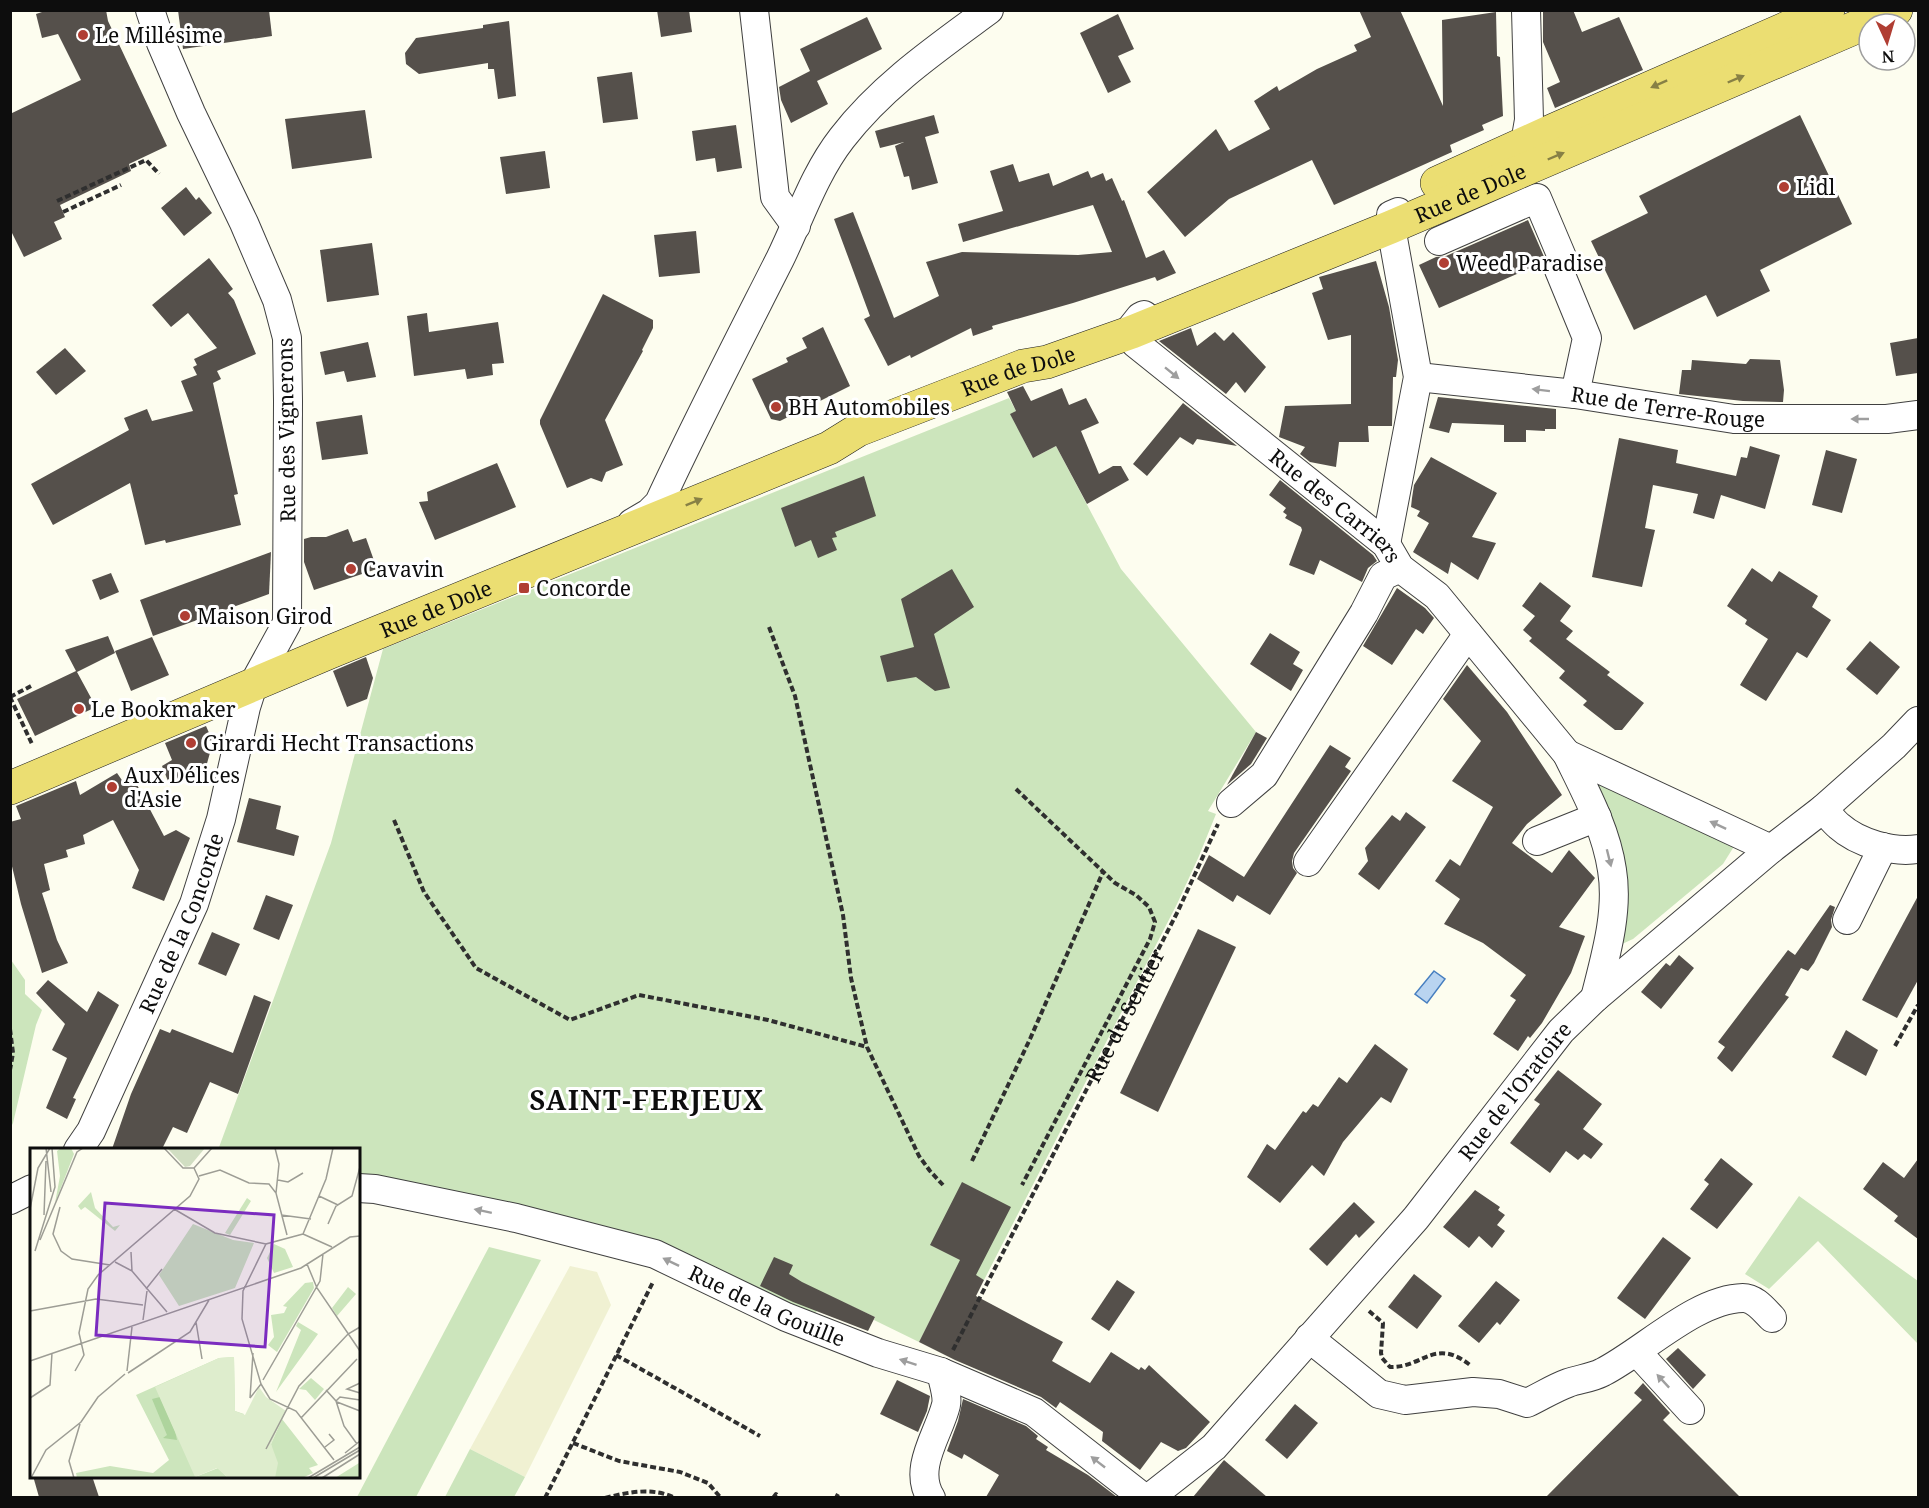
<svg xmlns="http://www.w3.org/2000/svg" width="1929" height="1508" viewBox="0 0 1929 1508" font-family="'Noto Serif',serif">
<rect width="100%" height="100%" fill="#fdfdef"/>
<polygon fill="#f0f1d2" points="570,1266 597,1272 611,1305 525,1477 470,1449"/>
<g fill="#cce5bc">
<polygon points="1009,398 1016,411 1011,415 1033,458 1056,446 1121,569 1256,732 1208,811 1216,814 1199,856 1177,904 984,1280 971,1273 960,1294 946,1288 919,1342 874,1320 875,1317 825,1294 813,1319 791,1309 359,1179 358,1150 218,1150 331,843 383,649"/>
<path d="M1593,776l140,70v2l-10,16 -90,75 -11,5c2,-18 6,-38 5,-56 0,-42 -16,-75 -34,-112z"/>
<polygon points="11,960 25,980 25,994 42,1010 36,1025 13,1123 11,1127"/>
<polygon points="1799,1196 1918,1281 1918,1344 1818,1241 1769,1289 1745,1274"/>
<polygon points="489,1247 541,1260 416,1497 357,1497"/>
<polygon points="470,1449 525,1477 514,1497 445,1497"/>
</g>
<polygon fill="#b9d4f0" stroke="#477fc0" stroke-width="1.5" points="1434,971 1445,979 1427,1003 1415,994"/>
<g fill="#55504b">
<polygon points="48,10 106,10 108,21 167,146 129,164 131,171 60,205 65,217 54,222 62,239 24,257 10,229 10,114 81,80 58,34 42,38 36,14"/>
<polygon points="178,10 269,10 272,36 183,49"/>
<polygon points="657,10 689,10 692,32 661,37"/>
<polygon points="1359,10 1400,10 1443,106 1442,20 1496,12 1497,56 1500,57 1503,116 1482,125 1484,130 1450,145 1452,152 1334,205 1312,160 1229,199 1185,237 1147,192 1216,129 1229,151 1270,129 1254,101 1277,86 1279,91 1317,69 1357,51 1354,45 1371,37"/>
<polygon points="1543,10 1573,10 1582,32 1619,17 1643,70 1555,108 1547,88 1560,82 1543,42"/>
<polygon points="1118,14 1134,49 1118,56 1131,82 1108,93 1080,33"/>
<polygon points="867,17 882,49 817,81 828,104 791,123 781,100 779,87 810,71 800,49"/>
<polygon points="509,21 516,96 498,99 494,69 488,69 488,63 419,74 406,64 405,53 416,38 483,28 483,25"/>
<polygon points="632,72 638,119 603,123 597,77"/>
<polygon points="365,110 372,158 292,169 285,119"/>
<polygon points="934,115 939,133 925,137 938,183 912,190 909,176 904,177 895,146 904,142 880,148 875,131"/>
<polygon points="1800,115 1852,224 1760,270 1770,291 1717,317 1706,295 1634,330 1591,241 1648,213 1639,196"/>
<polygon points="736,125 742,168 717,172 715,158 696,161 692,131"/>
<polygon points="545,151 550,188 506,194 500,157"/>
<polygon points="1013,164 1019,182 1049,173 1053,186 1088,171 1091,178 1103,173 1106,181 1112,178 1122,201 1124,200 1146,258 1164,250 1176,273 1157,281 1155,277 1073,303 992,326 993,329 973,336 971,328 911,358 910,355 888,366 864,319 870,316 834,219 853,212 894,318 939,296 926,262 962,252 1078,255 1112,252 1093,205 963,242 958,224 1003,211 990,171"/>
<polygon points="186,187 196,200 199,197 212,213 184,236 161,208"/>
<polygon points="1528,220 1545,259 1544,262 1439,308 1419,265 1436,257 1446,256"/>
<polygon points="696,231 700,273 659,277 654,235"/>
<polygon points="372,243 379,295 327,302 320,250"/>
<polygon points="209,258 233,289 228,293 234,300 256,354 217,371 221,379 213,383 238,494 234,495 241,525 166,543 165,540 145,545 130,483 53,525 31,484 129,430 124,418 147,409 152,421 193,411 181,381 197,375 193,367 197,365 194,359 217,348 188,313 171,327 152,305"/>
<polygon points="1376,261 1389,307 1398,360 1396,377 1393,377 1392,426 1368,426 1369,442 1339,442 1336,467 1310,462 1300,454 1305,447 1279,437 1285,406 1351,404 1351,335 1328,340 1312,293 1323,289 1319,277"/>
<polygon points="603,294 653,320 653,328 642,350 643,351 605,420 623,465 606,472 602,482 591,478 567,488 540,424 540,420"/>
<polygon points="427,313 429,332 498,322 504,363 492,364 493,375 467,379 465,369 414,376 407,316"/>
<polygon points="823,327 850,386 780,421 771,419 752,379 788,362 786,358 807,348 802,338"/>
<polygon points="1191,328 1197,346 1215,332 1224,341 1233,332 1266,367 1245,393 1236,382 1226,394 1159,341"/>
<polygon points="1918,338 1918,373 1896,376 1890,343"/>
<polygon points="368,342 376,377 347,382 344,371 325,375 320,352"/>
<polygon points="65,348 86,371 56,395 36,372"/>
<polygon points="1750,359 1780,360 1784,390 1783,402 1743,401 1679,394 1682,370 1691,370 1692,360 1746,364"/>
<polygon points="1023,386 1031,401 1062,388 1069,405 1086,398 1099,423 1081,431 1099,474 1113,466 1121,466 1129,480 1087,504 1056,446 1033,458 1010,414 1016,411 1007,392"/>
<polygon points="1438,397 1556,409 1556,429 1545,429 1545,431 1526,430 1526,442 1504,442 1504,425 1452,423 1449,433 1429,428"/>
<polygon points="1183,403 1237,446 1197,439 1193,445 1180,437 1147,476 1133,464"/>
<polygon points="362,415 368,454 322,460 316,422"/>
<polygon points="1619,438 1678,450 1676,463 1736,476 1741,457 1747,458 1750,446 1780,455 1765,509 1721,495 1714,519 1693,513 1698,494 1653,485 1645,528 1655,530 1642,587 1592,577"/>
<polygon points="1826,450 1857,459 1842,513 1812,505"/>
<polygon points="1431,457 1497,493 1472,537 1496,543 1478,580 1451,562 1448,574 1413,552 1429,523 1417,516 1420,511 1411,507 1412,498 1414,485"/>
<polygon points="497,463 516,507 435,540 419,502 428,501 427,492"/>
<polygon points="864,476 876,516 835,532 837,537 832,538 837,550 818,558 811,540 795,547 781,508"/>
<polygon points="1280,480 1373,555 1377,561 1368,568 1362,582 1320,560 1314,575 1289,565 1302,530 1301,527 1285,518 1287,515 1283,512 1286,508 1269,495"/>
<polygon points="348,529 353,542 366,538 377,569 314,590 304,562 304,539 311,537 326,537"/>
<polygon points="271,552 269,594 153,636 140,600"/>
<polygon points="1752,568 1772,582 1779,571 1818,596 1812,607 1831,620 1807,658 1797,652 1766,701 1740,685 1768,639 1745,624 1747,620 1727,606"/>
<polygon points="952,569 974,607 934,634 950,688 935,691 916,677 887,682 880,656 914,647 901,599"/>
<polygon points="111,573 119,592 100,600 92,580"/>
<polygon points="1540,582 1571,606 1560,621 1573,631 1566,639 1610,672 1607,675 1644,703 1622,730 1615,730 1583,705 1587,701 1559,678 1565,671 1529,641 1532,638 1523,630 1535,616 1522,606"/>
<polygon points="1397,588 1425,608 1434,618 1423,634 1416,629 1392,665 1363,646"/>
<polygon points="1270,633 1300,652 1293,664 1303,670 1291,691 1250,664"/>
<polygon points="108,636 115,653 77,672 96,707 35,736 17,699 76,671 65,650"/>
<polygon points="152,637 169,675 131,691 115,651"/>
<polygon points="1870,641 1900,667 1877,695 1846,669"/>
<polygon points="366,657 373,678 367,699 347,707 333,671"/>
<polygon points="1467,665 1507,712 1562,795 1527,824 1512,843 1552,873 1569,850 1595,878 1559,927 1585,936 1571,973 1542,1023 1530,1038 1528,1036 1518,1051 1493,1034 1516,1000 1510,996 1526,975 1483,943 1444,924 1460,899 1435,881 1450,859 1460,866 1493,807 1452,781 1481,741 1443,699"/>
<polygon points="206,726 213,742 206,767 170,786 162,766 172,760 165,743"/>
<polygon points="1256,732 1267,738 1251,764 1227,785"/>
<polygon points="1330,745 1351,758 1345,767 1351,771 1294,853 1292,861 1293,868 1297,873 1270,915 1237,895 1233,902 1197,879 1209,855 1244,877"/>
<polygon points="117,773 126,786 135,781 164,836 176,830 190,838 164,901 132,888 139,870 113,820 83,835 85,844 66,850 68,857 44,864 50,890 42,893 57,940 68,963 42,973 21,904 10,858 10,822 21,819 16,806 76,781 80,795"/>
<polygon points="249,798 281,806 276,829 299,836 294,856 237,842"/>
<polygon points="1406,812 1426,827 1379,890 1358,874 1368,861 1365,848 1392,815 1400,821"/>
<polygon points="266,895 293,905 279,940 253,929"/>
<polygon points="1918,896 1918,980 1897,1018 1862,1000"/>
<polygon points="1830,905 1835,907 1831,920 1832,927 1814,963 1808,971 1801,968 1785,995 1789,997 1732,1072 1717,1058 1725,1047 1718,1042 1788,950 1795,955"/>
<polygon points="1198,929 1236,947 1158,1112 1120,1093"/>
<polygon points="212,932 240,944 226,976 198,964"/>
<polygon points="1679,955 1694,968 1661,1009 1641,992 1666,963 1670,966"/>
<polygon points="48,980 87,1012 98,991 119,1005 73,1098 76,1099 67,1119 46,1108 67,1058 52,1050 65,1024 36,993"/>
<polygon points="254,995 271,1002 238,1094 210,1082 187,1133 173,1127 162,1149 112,1149 131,1094 160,1029 170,1033 172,1029 233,1053"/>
<polygon points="1846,1030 1878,1050 1866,1076 1832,1057"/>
<polygon points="1375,1044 1408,1069 1391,1103 1381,1097 1343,1142 1324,1176 1312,1165 1280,1203 1247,1177 1267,1144 1275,1150 1303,1111 1306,1113 1313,1104 1318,1107 1339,1077 1347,1083"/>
<polygon points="1558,1070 1602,1104 1583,1129 1603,1144 1591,1159 1584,1154 1578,1160 1566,1151 1550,1173 1510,1143 1540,1104 1534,1100"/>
<polygon points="1721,1158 1753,1184 1717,1229 1690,1209 1709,1184 1704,1180"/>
<polygon points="1918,1159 1918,1239 1894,1221 1898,1216 1863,1189 1883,1162 1904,1178"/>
<polygon points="962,1182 1011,1207 976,1275 984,1280 976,1296 1063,1342 1052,1361 1090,1383 1111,1352 1139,1370 1141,1367 1145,1370 1149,1365 1210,1422 1186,1448 1178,1451 1161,1442 1140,1470 1102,1441 1103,1432 1060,1402 1056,1408 1041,1397 955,1360 919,1342 960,1260 930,1245"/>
<polygon points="1475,1190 1500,1207 1498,1210 1505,1215 1497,1225 1505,1231 1492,1248 1479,1236 1469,1248 1443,1227"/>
<polygon points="1354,1202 1375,1222 1359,1238 1356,1234 1327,1266 1309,1249"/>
<polygon points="1663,1237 1691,1258 1645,1319 1617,1298"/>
<polygon points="774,1257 793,1265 789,1274 802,1282 875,1317 868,1331 793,1302 760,1286"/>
<polygon points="1414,1274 1442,1296 1417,1329 1388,1307"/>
<polygon points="1117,1280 1135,1292 1109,1331 1091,1319"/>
<polygon points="1496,1281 1520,1300 1500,1325 1497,1322 1479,1343 1458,1326"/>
<polygon points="1678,1348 1706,1375 1693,1389 1666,1359"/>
<polygon points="897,1380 930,1396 927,1411 918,1432 880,1414"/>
<polygon points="1643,1383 1670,1413 1663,1420 1740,1497 1546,1497 1642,1400 1634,1393"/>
<polygon points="963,1399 1026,1426 1038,1436 1036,1439 1048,1447 1046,1450 1088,1475 1117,1497 986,1497 999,1475 964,1454 962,1459 947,1451 958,1421"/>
<polygon points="1295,1404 1318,1423 1287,1459 1265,1440"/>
<polygon points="1224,1460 1267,1497 1193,1497"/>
<polygon points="33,1476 92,1476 99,1497 39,1497"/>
</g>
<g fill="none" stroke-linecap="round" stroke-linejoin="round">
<g stroke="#404040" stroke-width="30">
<g id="minor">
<polyline points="754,10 775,197 796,226"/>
<polyline points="1517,159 1525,143 1529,120 1526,10"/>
<polyline points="1439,241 1537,198 1562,257 1559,270 1587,338 1575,394"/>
<path id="s2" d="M1144,315l-4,2 -8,10 3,16 251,201 14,24 37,28 130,158"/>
<path id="s3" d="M1418,377l157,17 159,25h153l31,-4"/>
<path d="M632,523l17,-10 10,-10c38,-82 80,-163 121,-244 20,-41 34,-85 62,-121 40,-52 94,-89 147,-128"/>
<polyline points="1386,544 1418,377 1391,227 1391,215 1398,212"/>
<polyline points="1231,803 1264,775 1364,613 1383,576 1400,568"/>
<path d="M1823,809c5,5 10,12 16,17 19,17 54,27 79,23"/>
<polyline points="1537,841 1597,817"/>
<polyline points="1308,862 1468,634"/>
<polyline points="1847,920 1883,847"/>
<path d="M1595,998c10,-40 24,-86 17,-128 -6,-41 -27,-79 -45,-116l204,95"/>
<path id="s4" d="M78,1150l13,-19 103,-227 27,-85 25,-112 7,-22 34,-62 1,-222 -1,-63 -10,-38 -33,-77 -53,-110 -30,-70 -11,-33"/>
<path id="s5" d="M358,1188l17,1 141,29 139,36 131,63 92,36 63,19 93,40 110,86"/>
<polyline points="10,1200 32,1189"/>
<path d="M1309,1338l70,56 26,6 68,-8 26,2 28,9c13,-6 27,-15 41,-20 11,-4 24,-5 35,-11 41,-21 93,-73 140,-74 12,0 21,12 29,20"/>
<polyline points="1637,1352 1690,1410"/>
<path d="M931,1498c-19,-30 8,-64 15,-93 2,-9 -3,-23 -5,-33"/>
<path id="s6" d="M1149,1498l65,-51 202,-229 145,-187 34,-33 176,-149 52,-40 71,-63 24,-25"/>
</g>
</g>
<g stroke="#1e1e1e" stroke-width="34">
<g id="major">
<polyline points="1437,183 1556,129 1828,10"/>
<path id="s7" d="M10,788l320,-136 499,-204 29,-18 165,-64 24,-4 85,-30 259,-105 505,-217"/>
</g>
</g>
<g stroke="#2f2f2f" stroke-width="4" stroke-dasharray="6 3" stroke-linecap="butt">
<polyline points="57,201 146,160 159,174"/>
<polyline points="63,212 121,185"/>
<polyline points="769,627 795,696 843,915 851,978 867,1047 919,1156 930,1171 943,1185"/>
<polyline points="10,697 32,744"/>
<polyline points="10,697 31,686"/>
<polyline points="1016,789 1115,883 1136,895 1149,907 1155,922 1150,939 1022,1185"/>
<polyline points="394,820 424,892 476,968 570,1020 639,995 768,1020 867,1047"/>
<polyline points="10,1029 13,1053 10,1070"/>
<polyline points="1895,1046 1918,1005"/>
<polyline points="972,1161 1030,1039 1103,872"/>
<path d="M1369,1311l14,12 -2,30 1,5 8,9c33,1 44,-30 80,-2"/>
<path id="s1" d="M953,1350l225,-439 40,-87"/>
<polyline points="616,1355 760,1436"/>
<polyline points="573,1443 619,1461 680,1472 708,1483 721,1498"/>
<polyline points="545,1498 653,1282"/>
<path d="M605,1498c23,-6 48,-11 70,0"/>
<polyline points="773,1498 776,1494 779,1498"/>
<polyline points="836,1498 838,1494"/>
</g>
<use href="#minor" stroke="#fff" stroke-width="28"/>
<use href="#major" stroke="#ebde72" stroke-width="33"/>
</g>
<defs><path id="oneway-solid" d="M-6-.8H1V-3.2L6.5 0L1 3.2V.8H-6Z" transform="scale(1.5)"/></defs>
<g fill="#878045">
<use href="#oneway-solid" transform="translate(1736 79) rotate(-23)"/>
<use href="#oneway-solid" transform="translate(1659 84) rotate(156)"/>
<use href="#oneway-solid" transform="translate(1556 156) rotate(-23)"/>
<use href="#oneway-solid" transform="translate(694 502) rotate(-22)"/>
</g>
<g fill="#9e9e9e">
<use href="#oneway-solid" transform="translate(1172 373) rotate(39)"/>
<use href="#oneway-solid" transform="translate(1541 390) rotate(-173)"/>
<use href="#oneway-solid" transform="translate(1860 419) rotate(-180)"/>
<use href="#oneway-solid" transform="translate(1718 825) rotate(-155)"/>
<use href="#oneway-solid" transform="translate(1609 858) rotate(76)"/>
<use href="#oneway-solid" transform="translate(483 1211) rotate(-168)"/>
<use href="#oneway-solid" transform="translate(671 1262) rotate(-154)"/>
<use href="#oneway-solid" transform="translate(908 1362) rotate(-162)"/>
<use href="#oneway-solid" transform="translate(1663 1381) rotate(-133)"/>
<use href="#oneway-solid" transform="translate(1098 1462) rotate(-142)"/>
</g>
<g fill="#b03e33" stroke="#fff" stroke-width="2">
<circle cx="83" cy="35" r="6"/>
<circle cx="1784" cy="187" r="6"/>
<circle cx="1444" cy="263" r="6"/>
<circle cx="776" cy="407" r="6"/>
<circle cx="351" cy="569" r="6"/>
<rect x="518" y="582" width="12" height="12" rx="3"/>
<circle cx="185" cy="616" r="6"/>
<circle cx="79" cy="709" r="6"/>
<circle cx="191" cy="743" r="6"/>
<circle cx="112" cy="787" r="6"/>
</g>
<g text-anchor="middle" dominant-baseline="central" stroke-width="6" stroke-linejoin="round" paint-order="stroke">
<g font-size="21" fill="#0d0d0d" stroke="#fff" text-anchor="start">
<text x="95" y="35">Le Millésime</text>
<text x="1796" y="187">Lidl</text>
<text x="1456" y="263">Weed Paradise</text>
<text x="788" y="407">BH Automobiles</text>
<text x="363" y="569">Cavavin</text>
<text x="536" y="588">Concorde</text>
<text x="197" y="616">Maison Girod</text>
<text x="91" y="709">Le Bookmaker</text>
<text x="203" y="743">Girardi Hecht Transactions</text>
<text x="124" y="775">Aux Délices<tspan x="124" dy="24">d'Asie</tspan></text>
</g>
<g font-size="21" fill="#0d0d0d" stroke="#fff">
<text stroke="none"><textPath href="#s7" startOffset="1578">Rue de Dole</textPath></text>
<text stroke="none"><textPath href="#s7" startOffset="1092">Rue de Dole</textPath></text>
<text stroke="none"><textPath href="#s3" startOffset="252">Rue de Terre-Rouge</textPath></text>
<text transform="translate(286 430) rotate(-91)">Rue des Vignerons</text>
<text stroke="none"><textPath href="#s2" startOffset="292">Rue des Carriers</textPath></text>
<text stroke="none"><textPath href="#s7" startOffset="462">Rue de Dole</textPath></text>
<text stroke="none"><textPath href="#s4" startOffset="250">Rue de la Concorde</textPath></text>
<text stroke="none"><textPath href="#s1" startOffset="376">Rue du Sentier</textPath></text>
<text stroke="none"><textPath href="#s6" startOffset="549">Rue de l'Oratoire</textPath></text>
<text stroke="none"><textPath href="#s5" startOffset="428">Rue de la Gouille</textPath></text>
</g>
<g font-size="27" font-weight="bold" letter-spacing="1.5" fill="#0d0d0d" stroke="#fff">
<text x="647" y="1099">SAINT-FERJEUX</text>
</g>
</g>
<g transform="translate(30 1148)">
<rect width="330" height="330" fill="#fdfdef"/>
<path d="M31,0h10l3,6 -19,49 5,-27 -3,-25zM61,44l4,16 18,19 7,-2 -5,6 -30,-24 -4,3 -3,-4zM217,50l4,3 -21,34 -5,-2zM163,76l40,16 21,3 -19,45 -56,18 -20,-31zM244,96l11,5 8,18 -19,6 -7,-15zM283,134l1,6 -37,64 -9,-7 6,-8 -3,-22 13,-2 3,-6 -4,-1 22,-23zM318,139l8,7 -19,22 -5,-8zM268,174l20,12 -42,58 25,-62 -5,-4zM204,209l1,54 9,3 -49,63 23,-9 10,10h-151l-1,-5 34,-7 43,7 16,-13 -33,-65 83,-37zM281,230l13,11 -9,11 -9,-10 -7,-1zM252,271l36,46 -9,3 4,5 -11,5h-27l-4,-34zM330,314v16h-25l24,-15z" fill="#cce5bc"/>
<path d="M130,249l15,34 2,9 -14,-2 4,-3 -15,-36z" fill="#aed49d"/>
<path d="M137,0h38l-15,18 -5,1z" fill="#d1dec2"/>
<path d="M204,209l1,54 10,4 14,-28 7,10 20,14 -15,33 7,19 -3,15h-47l-11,-10 -22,9 -40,-90 64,-29z" fill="#deedcd"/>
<path fill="none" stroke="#9d9d95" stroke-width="1.5" d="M16,0l5,44M53,0h19M134,0l19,20h11M245,0l4,16 -3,29M164,20l18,-20M169,28l21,-6 29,13 20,1 7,9 11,42M248,32l10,2 15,-9M289,48l19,9M30,59l-7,27 8,17 11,8 38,6M0,61l8,-41 12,-20M144,61l41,24 51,11M14,67l2,-54M251,67l30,4M298,76l8,-18 16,-10 8,-29M273,86l23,-55 7,-31M273,86l29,13M10,92l37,-88 6,-4M5,103l20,-64 -3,-39M85,114l17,9 -1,-19M277,116l10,24 43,63M102,123l35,41M116,141l16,-20M0,163l66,-12 47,6M113,172l4,-29M166,174l6,37M0,213l271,-93 49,-31 10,-1M45,223l9,-16 -5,-22 9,-44 10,-14 92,-79 9,-17 -5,-11M97,223l5,-44M98,225l62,-41 19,-32M233,232l57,-99 3,-27M330,235l-13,6 13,4M231,236l9,15 26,12 38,49M296,242l10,11 8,25 13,18M0,250l20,-13 2,-32M220,250l11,-14 -19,-65 1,-28 23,-47 37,-10M220,250l3,-45M306,253l4,-4 20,3M307,254l23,9M271,270l56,-59M295,299l9,-7 -5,-6M236,301l33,-63 49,-52 12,-7M315,305l15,-12M1,330l15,-28 35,-28 17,-25 27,-23M44,330l-5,-17 11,-37M278,330l52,-31M283,330l47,-28M292,330l38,-24"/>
<path fill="#7b2cbf" fill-opacity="0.15" stroke="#7b2cbf" stroke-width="3" d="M75,55l169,12 -9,132 -169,-12z"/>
<rect width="330" height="330" fill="none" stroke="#0d0d0d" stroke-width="3"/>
</g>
<rect width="1929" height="1508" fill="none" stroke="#0d0d0d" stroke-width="24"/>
<g transform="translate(1887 42) rotate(176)"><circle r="28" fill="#ffffff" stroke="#9e9e9e" stroke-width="1.5"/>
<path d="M0-4.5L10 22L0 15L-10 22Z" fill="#b03e33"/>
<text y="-9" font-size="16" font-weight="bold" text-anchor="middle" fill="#0d0d0d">N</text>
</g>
</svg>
